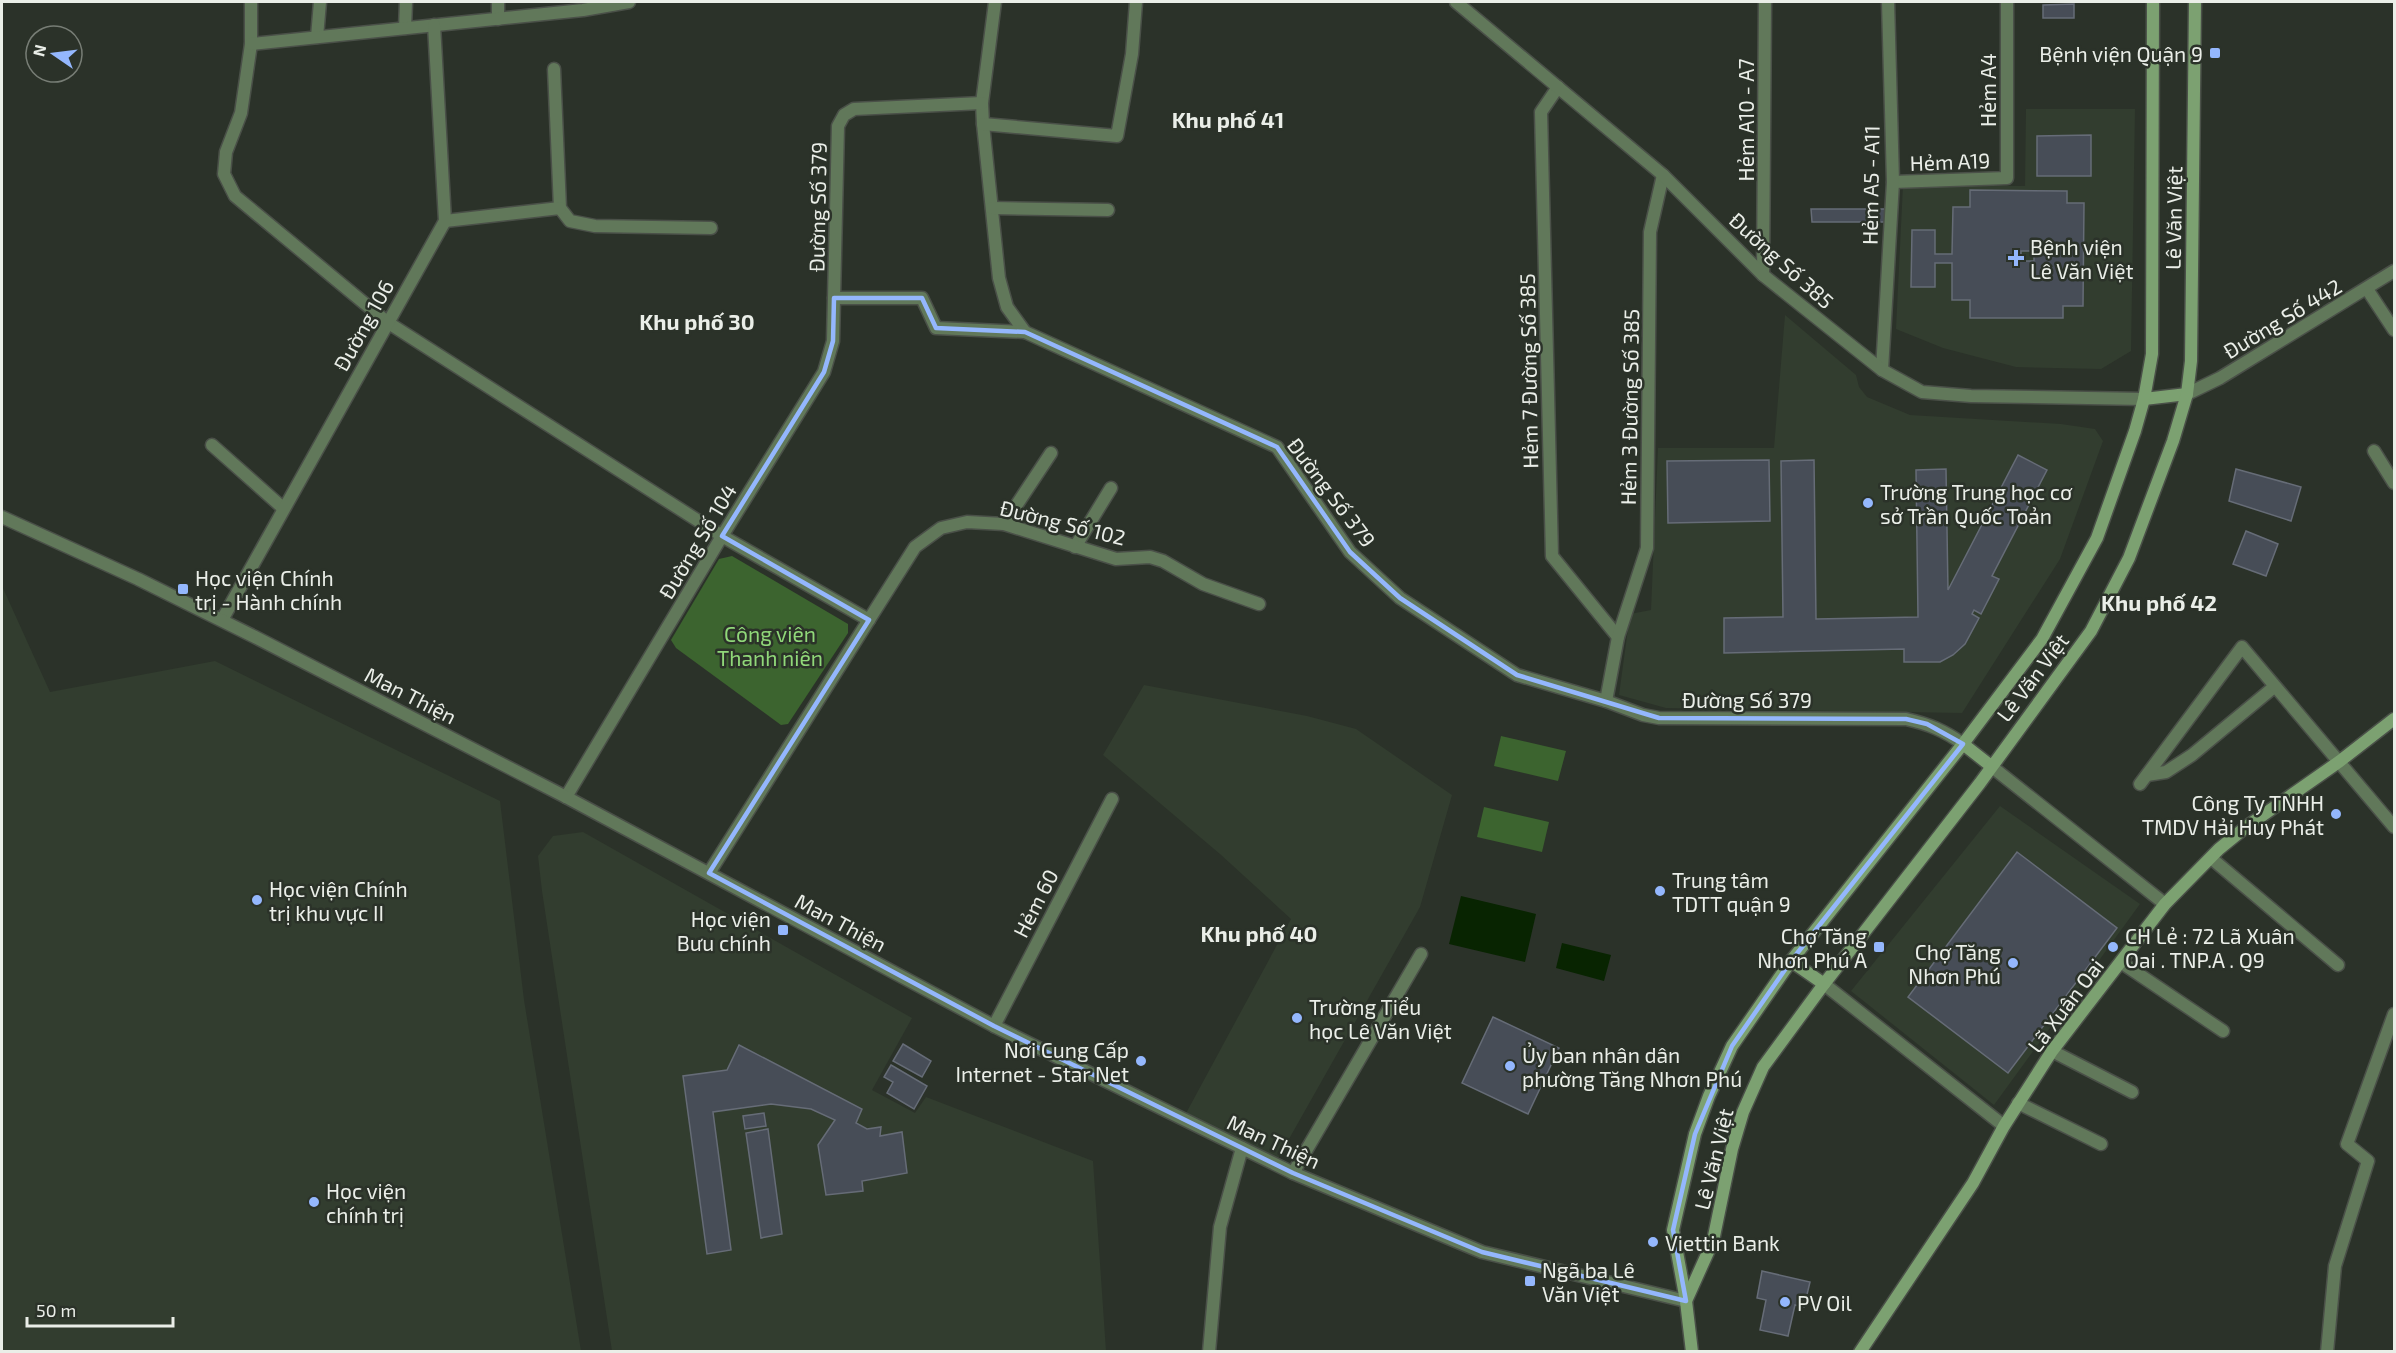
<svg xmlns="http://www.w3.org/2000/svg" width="2396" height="1353" viewBox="0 0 2396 1353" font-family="'Exo 2',sans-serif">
<rect width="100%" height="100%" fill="#2b3229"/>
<g fill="#323d2f">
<polygon points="2026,109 2135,109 2131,351 2101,369 2016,367 1943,348 1896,329 1903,185 2025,186"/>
<polygon points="1785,315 1856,375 1859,387 1867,397 1910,415 2061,424 2095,429 2103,441 2060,559 1962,713 1666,708 1619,695 1630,614 1651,610 1658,448 1774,448"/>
<polygon points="2,586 50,692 215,661 500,801 524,1000 581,1351 2,1351"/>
<polygon points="1144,685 1307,716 1356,729 1452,795 1420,907 1276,1162 1184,1117 1291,919 1220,854 1103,755"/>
<polygon points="2000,806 2140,904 1994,1105 1851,991"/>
<polygon points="583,832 912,1018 872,1090 915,1113 926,1097 1093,1161 1106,1351 612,1351 542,891 538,856 553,836"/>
</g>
<g fill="#3c642f">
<polygon points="732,556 848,624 848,633 788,724 781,725 676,648 671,640 719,559"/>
<polygon points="1501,736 1566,751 1558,781 1494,766"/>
<polygon points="1484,807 1549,822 1542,852 1477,837"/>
</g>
<g fill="#082401">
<polygon points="1461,896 1536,914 1525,962 1449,944"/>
<polygon points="1562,943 1611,955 1604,981 1556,968"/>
</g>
<g fill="#474d57" stroke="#666c77" stroke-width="1.5" fill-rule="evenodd">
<polygon points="2074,4 2074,18 2043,18 2043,5"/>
<polygon points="2091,135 2091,176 2037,176 2037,136"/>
<path d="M1970,190l97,1v12h17l-1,103h-20v12h-93v-18h-18v-37h-17v24h-24l1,-57h23v24h17l1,-47h17zM2021,251h13v10h-13z"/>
<polygon points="1811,209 1889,209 1889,222 1812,222"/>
<polygon points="2018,455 2047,470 1992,576 1999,579 1981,614 1974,610 1972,614 1979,618 1965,644 1953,655 1940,662 1904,662 1904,649 1724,653 1724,618 1783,617 1781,461 1814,460 1816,619 1918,617 1916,470 1946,469 1948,590"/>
<polygon points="1769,460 1770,521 1668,523 1667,461"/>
<polygon points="2236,469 2301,487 2291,521 2229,501"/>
<polygon points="2246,531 2278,544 2266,576 2233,564"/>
<polygon points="2017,852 2117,928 2008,1073 1908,997"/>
<polygon points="1493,1017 1559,1048 1528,1114 1462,1083"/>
<polygon points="903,1044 931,1061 922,1077 893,1061"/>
<polygon points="739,1045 862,1109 856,1123 867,1129 881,1127 880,1136 902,1132 907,1173 862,1181 863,1191 826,1195 818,1145 835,1120 811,1109 771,1104 713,1112 731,1250 707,1254 683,1076 727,1070"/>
<polygon points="891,1065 927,1086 914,1109 887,1093 893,1082 884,1077"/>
<polygon points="764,1113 766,1126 745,1129 743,1116"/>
<polygon points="768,1129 782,1234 761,1238 746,1133"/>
<polygon points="1762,1271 1810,1282 1804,1307 1795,1305 1788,1336 1760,1330 1766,1300 1757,1298"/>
</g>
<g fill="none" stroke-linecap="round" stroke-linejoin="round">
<g stroke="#4a5048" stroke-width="15">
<polyline id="pedestrian" points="2122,963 2223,1031"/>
</g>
<g stroke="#4a5048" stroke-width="15">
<g id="minor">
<polyline points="251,2 251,44 241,113 226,152 224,174 235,196 387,322 722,536 869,620"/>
<polyline points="498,2 498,19"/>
<path d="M995,2l-13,101 1,21 16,154 8,29 18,25 252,115 73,105 50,46 117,77 89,26 37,14 16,3 247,1c23,5 39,12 57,25"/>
<polyline points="405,28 406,2"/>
<polyline points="317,37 320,2"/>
<polyline points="251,44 583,10 629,2"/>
<polyline points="554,69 560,208 570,221 595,226 711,228"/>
<polyline points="1558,87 1541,112 1552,556 1618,637"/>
<polyline points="983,124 1117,136 1132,54 1136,2"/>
<polyline points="1893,182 2007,178 2007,2"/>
<polyline points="992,208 1108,210"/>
<polyline points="445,221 560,208"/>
<polyline points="1763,275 1765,2"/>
<polyline points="2367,289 2394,330"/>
<polyline points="834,298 922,298 936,328 1025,332"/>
<polyline points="1882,370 1893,182 1888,2"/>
<polyline points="212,445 283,508"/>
<polyline points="2374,451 2394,483"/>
<polyline points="1004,524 1051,453"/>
<polyline points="1075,547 1111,488"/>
<polyline points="222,620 445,221 434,25"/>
<polyline points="1606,701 1618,637 1647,548 1650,232 1663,175"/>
<polyline points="1991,766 2165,904"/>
<polyline points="2147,775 2166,772 2192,755 2274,687"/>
<polyline points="2140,784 2242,647 2394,827"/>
<polyline points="566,797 722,536 824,372 833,341 838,126 844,115 854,109 982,103"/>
<polyline points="2211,858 2338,965"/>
<polyline points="709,873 915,547 941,528 967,522 1004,524 1116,559 1150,557 1163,561 1203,584 1259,604"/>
<polyline points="1824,984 2004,1126"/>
<polyline points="994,1026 1112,799"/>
<polyline points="2052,1051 2132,1092"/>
<polyline points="2018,1103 2101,1144"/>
<polyline points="1293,1173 1421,954"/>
<polyline points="1209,1352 1220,1227 1242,1148"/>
<polyline points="2327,1352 2335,1266 2368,1161 2347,1144 2394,1014"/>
</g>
</g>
<g stroke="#4a5048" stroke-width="15">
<g id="tertiary">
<polyline points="1456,2 1663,175 1763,275 1882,370 1922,392 1971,396 2144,399"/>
<polyline points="2187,394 2220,378 2394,271"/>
<polyline points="2,517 138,579 255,637 566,797 994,1026 1293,1173 1482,1252 1686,1301"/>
</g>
</g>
<g stroke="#4a5048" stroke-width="15">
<g id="secondary">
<polyline points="2144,399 2187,394"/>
<polyline points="1963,744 1991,766"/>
<polyline points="1791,961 1824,984"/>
<polyline points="1686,1301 1713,1241 1732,1149 1743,1112 1763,1067 1824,984 1980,783 2091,631 2129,558 2173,441 2187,394 2191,361 2195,2"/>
<polyline points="1692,1352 1686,1301 1673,1230 1695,1134 1709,1096 1732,1046 1791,961 1963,744 2042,639 2097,538 2135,431 2144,399 2152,354 2153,2"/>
<polyline points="1860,1352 1973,1183 2004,1126 2052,1051 2165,904 2219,849 2246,827 2340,761 2394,719"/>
</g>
</g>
<use href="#pedestrian" stroke="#61785a" stroke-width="12"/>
<use href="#minor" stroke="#61785a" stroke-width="12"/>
<use href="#tertiary" stroke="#61785a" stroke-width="12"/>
<use href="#secondary" stroke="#7ca171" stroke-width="12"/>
</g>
<path fill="none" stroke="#94b7fd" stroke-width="4.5" stroke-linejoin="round" d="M834,298h88l14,30 89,4 252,115 73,105 50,46 117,77 142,43 247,1 21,5 36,20 -172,217 -59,85 -37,88 -22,96 13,71 -204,-49 -189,-79 -299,-147 -285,-153 160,-253 -147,-84 102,-164 9,-31z"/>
<g fill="#94b7fd" stroke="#2b3229" stroke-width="2">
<rect x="2209" y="47" width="12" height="12" rx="3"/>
<path d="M2013 249h6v6h6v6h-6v6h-6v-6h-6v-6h6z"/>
<circle cx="1868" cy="503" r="6"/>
<rect x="177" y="583" width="12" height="12" rx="3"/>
<circle cx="2336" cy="814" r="6"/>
<circle cx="1660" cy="891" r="6"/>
<circle cx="257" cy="900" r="6"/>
<rect x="777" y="924" width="12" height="12" rx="3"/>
<rect x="1873" y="941" width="12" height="12" rx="3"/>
<circle cx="2113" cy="947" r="6"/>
<circle cx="2013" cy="963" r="6"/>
<circle cx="1297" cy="1018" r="6"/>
<circle cx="1141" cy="1061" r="6"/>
<circle cx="1510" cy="1066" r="6"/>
<circle cx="314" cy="1202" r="6"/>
<circle cx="1653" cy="1242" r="6"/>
<rect x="1524" y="1275" width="12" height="12" rx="3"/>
<circle cx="1785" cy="1302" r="6"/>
</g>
<g text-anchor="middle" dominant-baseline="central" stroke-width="5" stroke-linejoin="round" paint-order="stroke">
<g font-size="21" fill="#eaeee8" stroke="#2b3229" text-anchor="start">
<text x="2203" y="53" text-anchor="end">Bệnh viện Quận 9</text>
<text x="2030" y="246">Bệnh viện<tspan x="2030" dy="24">Lê Văn Việt</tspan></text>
<text x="1880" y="491">Trường Trung học cơ<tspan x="1880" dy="24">sở Trần Quốc Toản</tspan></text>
<text x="195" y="577">Học viện Chính<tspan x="195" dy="24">trị - Hành chính</tspan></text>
<text x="2324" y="802" text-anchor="end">Công Ty TNHH<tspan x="2324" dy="24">TMDV Hải Huy Phát</tspan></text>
<text x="1672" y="879">Trung tâm<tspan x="1672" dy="24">TDTT quận 9</tspan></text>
<text x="269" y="888">Học viện Chính<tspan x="269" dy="24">trị khu vực II</tspan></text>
<text x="771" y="918" text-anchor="end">Học viện<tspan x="771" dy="24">Bưu chính</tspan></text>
<text x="1867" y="935" text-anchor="end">Chợ Tăng<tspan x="1867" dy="24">Nhơn Phú A</tspan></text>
<text x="2125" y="935">CH Lẻ : 72 Lã Xuân<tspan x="2125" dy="24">Oai . TNP.A . Q9</tspan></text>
<text x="2001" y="951" text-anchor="end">Chợ Tăng<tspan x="2001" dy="24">Nhơn Phú</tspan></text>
<text x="1309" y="1006">Trường Tiểu<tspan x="1309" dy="24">học Lê Văn Việt</tspan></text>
<text x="1129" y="1049" text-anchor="end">Nơi Cung Cấp<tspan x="1129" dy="24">Internet - Star Net</tspan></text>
<text x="1522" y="1054">Ủy ban nhân dân<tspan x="1522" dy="24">phường Tăng Nhơn Phú</tspan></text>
<text x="326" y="1190">Học viện<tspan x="326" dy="24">chính trị</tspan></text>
<text x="1665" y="1242">Viettin Bank</text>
<text x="1542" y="1269">Ngã ba Lê<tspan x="1542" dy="24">Văn Việt</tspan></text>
<text x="1797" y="1302">PV Oil</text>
</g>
<g font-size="21" fill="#eaeee8" stroke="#2b3229">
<text transform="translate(1987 90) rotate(-90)">Hẻm A4</text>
<text transform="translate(1745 120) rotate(-90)">Hẻm A10 - A7</text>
<text transform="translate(1950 161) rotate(-2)">Hẻm A19</text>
<text transform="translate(1870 185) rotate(-89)">Hẻm A5 - A11</text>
<text transform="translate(817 207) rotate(-89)">Đường Số 379</text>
<text transform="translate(2173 218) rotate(-89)">Lê Văn Việt</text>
<text transform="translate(1782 260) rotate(42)">Đường Số 385</text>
<text transform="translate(2282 318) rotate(-31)">Đường Số 442</text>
<text transform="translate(363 325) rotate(-61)">Đường 106</text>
<text transform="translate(1528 371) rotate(-91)">Hẻm 7 Đường Số 385</text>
<text transform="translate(1629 407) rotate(-89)">Hẻm 3 Đường Số 385</text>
<text transform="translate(1332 492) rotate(53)">Đường Số 379</text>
<text transform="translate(1063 522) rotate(14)">Đường Số 102</text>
<text transform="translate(697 541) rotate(-59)">Đường Số 104</text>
<text transform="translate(2032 677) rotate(-53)">Lê Văn Việt</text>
<text transform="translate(411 695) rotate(27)">Man Thiện</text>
<text x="1747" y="699">Đường Số 379</text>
<text transform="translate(1035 903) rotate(-63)">Hẻm 60</text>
<text transform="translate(841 922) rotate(28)">Man Thiện</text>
<text transform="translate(2065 1005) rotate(-53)">Lã Xuân Oai</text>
<text transform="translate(1274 1141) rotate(25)">Man Thiện</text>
<text transform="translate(1713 1159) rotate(-76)">Lê Văn Việt</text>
</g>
<g font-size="21" fill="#90d879" stroke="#2b3229">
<text x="770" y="633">Công viên<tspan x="770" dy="24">Thanh niên</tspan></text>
</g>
<g font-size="22" font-weight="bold" fill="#eaeee8" stroke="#2b3229">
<text x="1228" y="119">Khu phố 41</text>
<text x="697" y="321">Khu phố 30</text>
<text x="2159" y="602">Khu phố 42</text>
<text x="1259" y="933">Khu phố 40</text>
</g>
</g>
<rect width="2396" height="1353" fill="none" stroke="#eaeee8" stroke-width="6"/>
<g transform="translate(54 54) rotate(284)"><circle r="28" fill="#2b3229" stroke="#777d75" stroke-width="1.5"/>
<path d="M0-4.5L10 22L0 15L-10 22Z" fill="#94b7fd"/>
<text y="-9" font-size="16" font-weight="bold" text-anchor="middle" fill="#eaeee8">N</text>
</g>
<path d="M27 1317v9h146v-9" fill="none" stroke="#eaeee8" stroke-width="3"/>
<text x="36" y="1317" font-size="18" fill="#eaeee8" stroke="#2b3229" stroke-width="4.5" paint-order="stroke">50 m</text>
</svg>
